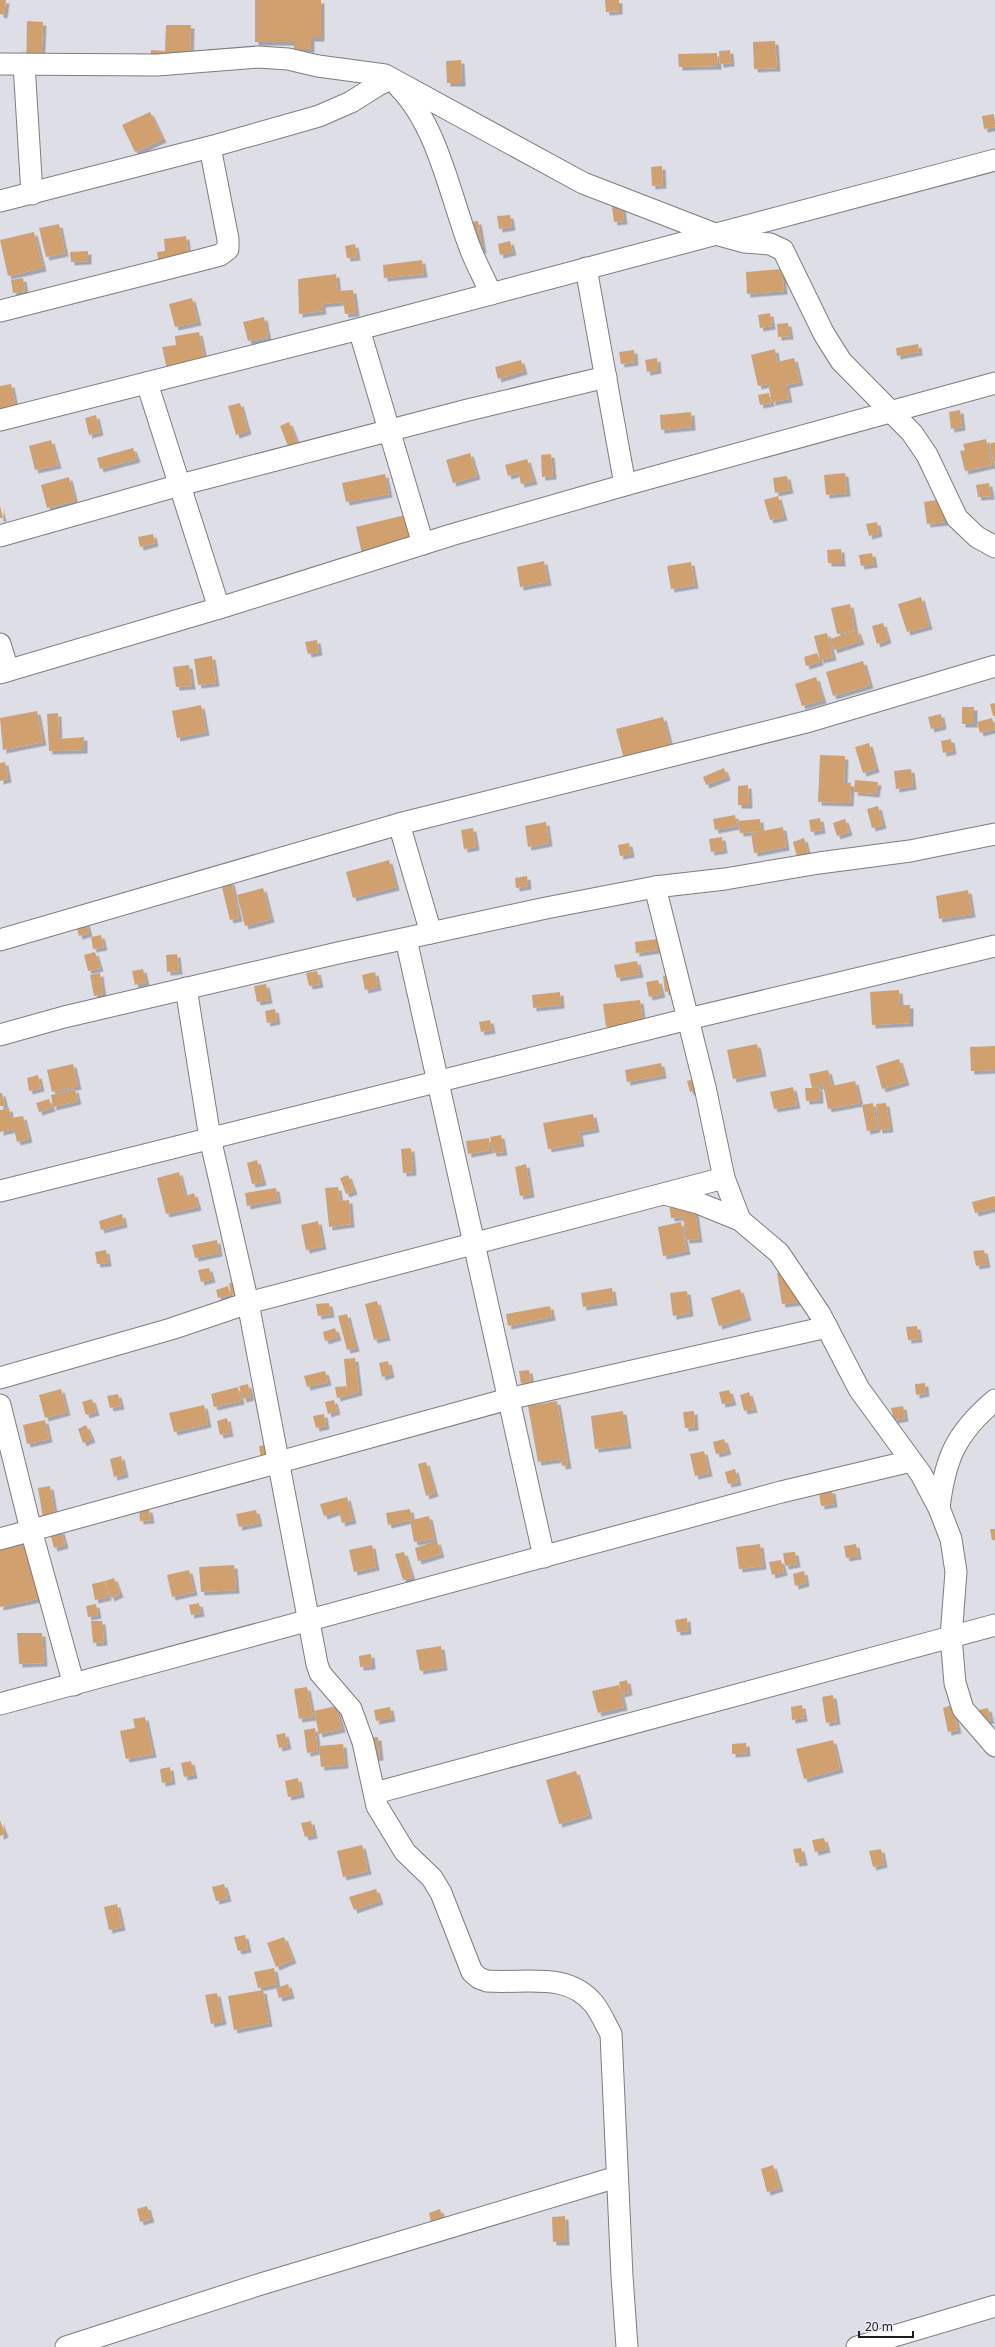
<svg xmlns="http://www.w3.org/2000/svg" width="995" height="2347" viewBox="0 0 995 2347" font-family="'Noto Sans',sans-serif">
<defs>
<filter id="shadow"><feDropShadow dx="3.5" dy="3.5" stdDeviation="0" flood-color="#0004"/></filter>
</defs>
<rect width="100%" height="100%" fill="#dedee6"/>
<g fill="#d0a16e" filter="url(#shadow)">
<polygon points="0,0 6,0 4,15 0,14"/>
<polygon points="255,0 321,0 321,38 311,38 311,49 294,49 294,42 255,42"/>
<polygon points="605,0 619,0 619,11 606,12"/>
<polygon points="27,21 43,22 41,69 26,68"/>
<polygon points="166,25 191,25 190,67 150,66 151,50 165,51"/>
<polygon points="775,41 777,68 754,69 753,42"/>
<polygon points="730,50 731,63 720,64 719,51"/>
<polygon points="717,53 718,66 679,67 678,54"/>
<polygon points="461,60 462,83 447,83 446,61"/>
<polygon points="150,112 163,139 135,152 122,125"/>
<polygon points="994,114 995,127 984,129 982,116"/>
<polygon points="662,166 663,185 652,186 651,167"/>
<polygon points="621,198 624,221 614,222 611,199"/>
<polygon points="510,215 512,227 499,229 497,216"/>
<polygon points="478,221 483,250 468,252 464,223"/>
<polygon points="59,224 65,253 46,257 39,228"/>
<polygon points="34,232 43,268 8,276 0,240"/>
<polygon points="186,236 189,262 159,265 157,252 165,251 164,239"/>
<polygon points="510,241 513,252 500,255 498,244"/>
<polygon points="355,244 357,257 347,258 345,246"/>
<polygon points="88,251 88,261 71,262 70,252"/>
<polygon points="422,260 424,274 384,278 383,265"/>
<polygon points="782,269 784,291 747,294 746,272"/>
<polygon points="336,274 338,291 353,290 356,313 345,314 343,302 322,304 323,311 299,314 298,279"/>
<polygon points="23,278 25,291 13,293 11,280"/>
<polygon points="192,298 198,322 175,327 169,304"/>
<polygon points="770,313 772,326 760,328 758,315"/>
<polygon points="264,317 268,337 248,341 243,322"/>
<polygon points="788,323 790,336 778,337 777,324"/>
<polygon points="199,332 205,361 167,369 162,347 176,345 175,336"/>
<polygon points="918,344 919,352 897,356 896,348"/>
<polygon points="775,349 777,362 794,358 800,382 786,385 789,399 772,402 768,384 758,386 751,355"/>
<polygon points="634,350 635,362 621,364 619,352"/>
<polygon points="657,358 658,370 647,372 645,360"/>
<polygon points="521,360 524,371 498,379 495,367"/>
<polygon points="11,384 17,414 0,418 0,386"/>
<polygon points="769,393 771,403 760,405 758,395"/>
<polygon points="240,403 248,431 236,435 228,406"/>
<polygon points="960,410 962,427 951,429 949,412"/>
<polygon points="691,412 692,427 661,430 660,415"/>
<polygon points="96,415 100,432 89,435 85,418"/>
<polygon points="289,422 299,447 290,451 280,426"/>
<polygon points="986,439 992,465 965,471 960,451 965,450 963,444"/>
<polygon points="51,440 58,465 35,470 29,446"/>
<polygon points="995,442 995,466 989,444"/>
<polygon points="133,448 137,459 100,469 97,458"/>
<polygon points="470,453 477,476 453,483 446,460"/>
<polygon points="551,454 553,476 542,477 541,455"/>
<polygon points="527,459 534,481 521,484 519,473 508,476 505,465"/>
<polygon points="845,473 847,493 826,495 824,475"/>
<polygon points="385,474 389,494 346,502 342,483"/>
<polygon points="787,476 790,490 775,493 773,478"/>
<polygon points="69,477 75,501 47,508 41,485"/>
<polygon points="989,483 991,496 978,497 976,485"/>
<polygon points="778,496 784,517 770,520 764,500"/>
<polygon points="942,499 945,522 927,524 924,502"/>
<polygon points="0,506 3,518 0,518"/>
<polygon points="409,514 416,540 362,554 356,527"/>
<polygon points="877,522 879,533 869,536 866,524"/>
<polygon points="153,534 155,543 140,547 138,537"/>
<polygon points="841,549 842,563 828,563 827,550"/>
<polygon points="872,553 874,564 861,566 859,555"/>
<polygon points="544,561 548,582 520,587 517,567"/>
<polygon points="691,562 695,585 671,589 667,566"/>
<polygon points="921,597 929,626 907,632 898,604"/>
<polygon points="850,604 855,630 837,634 831,608"/>
<polygon points="883,623 888,640 877,644 872,626"/>
<polygon points="857,630 861,641 834,650 830,639"/>
<polygon points="827,633 833,657 820,660 814,636"/>
<polygon points="317,640 319,652 308,654 305,642"/>
<polygon points="817,653 820,662 806,666 804,657"/>
<polygon points="212,656 216,683 198,685 194,659"/>
<polygon points="863,661 870,685 833,696 826,672"/>
<polygon points="189,665 192,686 176,687 173,667"/>
<polygon points="816,677 823,700 802,706 795,684"/>
<polygon points="995,703 995,716 993,716 990,704"/>
<polygon points="201,705 206,732 177,738 172,711"/>
<rect x="962" y="707" width="12" height="17"/>
<polygon points="37,711 43,742 3,750 0,718"/>
<polygon points="58,713 59,739 84,737 84,750 49,751 47,714"/>
<polygon points="941,714 943,726 931,729 928,717"/>
<polygon points="663,717 672,751 625,763 616,729"/>
<polygon points="992,718 995,729 980,733 977,722"/>
<polygon points="951,739 953,751 943,753 941,741"/>
<polygon points="869,743 876,769 863,773 855,747"/>
<polygon points="820,755 845,756 844,783 851,783 850,803 818,802"/>
<polygon points="5,762 8,779 0,781 0,763"/>
<polygon points="724,768 727,777 706,785 703,777"/>
<polygon points="911,769 913,786 896,789 894,771"/>
<polygon points="855,780 878,782 876,794 854,792"/>
<polygon points="748,785 749,805 738,805 738,786"/>
<polygon points="878,806 883,825 872,828 867,809"/>
<polygon points="735,815 737,826 715,830 713,819"/>
<polygon points="820,818 822,830 811,832 809,820"/>
<polygon points="760,819 761,831 740,833 738,821"/>
<polygon points="845,819 849,832 837,836 833,823"/>
<polygon points="546,822 549,843 528,847 525,826"/>
<polygon points="783,827 786,847 754,853 751,833"/>
<polygon points="473,828 476,847 464,849 461,830"/>
<polygon points="722,837 724,850 711,852 709,839"/>
<polygon points="804,838 808,854 797,857 793,842"/>
<polygon points="629,843 631,854 620,856 618,845"/>
<polygon points="389,860 396,887 353,898 346,872"/>
<polygon points="527,876 528,886 516,888 515,878"/>
<polygon points="231,881 239,918 230,920 221,883"/>
<polygon points="263,888 271,919 245,926 237,895"/>
<polygon points="968,890 972,914 939,919 936,896"/>
<polygon points="86,922 89,933 79,936 76,924"/>
<polygon points="101,935 104,947 93,949 91,937"/>
<polygon points="657,939 658,950 636,953 635,942"/>
<polygon points="95,952 100,968 88,971 84,955"/>
<polygon points="177,954 179,971 167,972 166,955"/>
<polygon points="637,961 640,974 617,978 614,965"/>
<polygon points="143,969 146,982 135,985 132,971"/>
<polygon points="317,971 320,984 309,986 306,973"/>
<polygon points="375,972 378,987 365,990 362,975"/>
<polygon points="100,973 103,994 94,996 90,975"/>
<polygon points="674,974 676,990 665,992 663,976"/>
<polygon points="658,980 662,994 649,997 646,982"/>
<polygon points="266,984 269,1000 257,1002 254,986"/>
<polygon points="899,990 900,1005 910,1005 910,1023 872,1025 870,992"/>
<polygon points="560,992 561,1005 533,1008 532,995"/>
<polygon points="640,1000 643,1023 606,1027 603,1004"/>
<polygon points="275,1009 277,1021 267,1023 265,1011"/>
<polygon points="490,1020 492,1030 481,1032 479,1022"/>
<polygon points="757,1044 763,1073 733,1079 727,1050"/>
<polygon points="995,1046 995,1070 971,1071 970,1047"/>
<polygon points="899,1059 906,1082 882,1089 876,1066"/>
<polygon points="661,1063 663,1075 627,1082 625,1070"/>
<polygon points="73,1064 78,1086 52,1092 47,1070"/>
<polygon points="828,1070 832,1086 855,1081 860,1103 828,1109 823,1085 812,1088 819,1087 820,1100 806,1101 805,1088 812,1088 809,1074"/>
<polygon points="38,1075 41,1088 29,1091 27,1078"/>
<polygon points="701,1077 704,1088 690,1092 687,1081"/>
<polygon points="793,1087 797,1105 774,1109 770,1092"/>
<polygon points="75,1089 78,1101 53,1107 51,1095"/>
<polygon points="0,1093 2,1093 5,1106 0,1106"/>
<polygon points="49,1099 52,1108 39,1112 36,1103"/>
<polygon points="873,1103 877,1129 867,1131 862,1105"/>
<polygon points="886,1103 890,1129 879,1130 876,1104"/>
<polygon points="9,1108 11,1118 23,1116 29,1139 17,1142 14,1129 0,1132 0,1110"/>
<polygon points="593,1114 596,1129 579,1132 581,1143 548,1149 543,1123"/>
<polygon points="501,1135 504,1152 493,1153 490,1137"/>
<polygon points="489,1138 490,1150 468,1154 466,1141"/>
<polygon points="411,1148 413,1172 403,1173 401,1149"/>
<polygon points="257,1160 263,1182 252,1184 247,1163"/>
<polygon points="526,1164 531,1194 520,1196 515,1167"/>
<polygon points="179,1172 185,1196 194,1193 198,1207 166,1214 157,1178"/>
<polygon points="348,1175 354,1191 346,1194 340,1178"/>
<polygon points="338,1187 340,1201 349,1200 351,1224 329,1227 325,1188"/>
<polygon points="276,1188 278,1200 247,1206 245,1193"/>
<polygon points="995,1196 995,1208 975,1213 972,1202"/>
<polygon points="669,1203 695,1211 699,1239 686,1240 683,1217 671,1218"/>
<polygon points="122,1214 124,1224 101,1230 99,1221"/>
<polygon points="318,1221 323,1246 306,1250 301,1225"/>
<polygon points="681,1222 687,1251 663,1256 658,1227"/>
<polygon points="217,1240 219,1253 195,1258 192,1245"/>
<polygon points="106,1250 108,1263 97,1264 95,1252"/>
<polygon points="984,1250 987,1264 976,1266 973,1251"/>
<polygon points="209,1268 212,1279 201,1282 198,1270"/>
<polygon points="804,1269 808,1301 782,1304 777,1273"/>
<polygon points="241,1281 243,1293 231,1295 229,1283"/>
<polygon points="228,1286 230,1295 218,1298 216,1290"/>
<polygon points="612,1288 614,1302 583,1307 581,1293"/>
<polygon points="740,1289 748,1317 719,1326 711,1298"/>
<polygon points="687,1291 690,1313 673,1316 670,1293"/>
<polygon points="377,1301 387,1337 374,1340 365,1304"/>
<polygon points="329,1303 331,1314 318,1316 316,1304"/>
<polygon points="550,1306 552,1317 508,1326 506,1314"/>
<polygon points="347,1314 356,1348 347,1350 338,1316"/>
<polygon points="917,1326 919,1339 908,1340 906,1327"/>
<polygon points="335,1328 338,1337 325,1341 323,1332"/>
<polygon points="355,1358 359,1392 337,1398 335,1387 346,1386 347,1391 344,1359"/>
<polygon points="388,1361 391,1374 382,1377 379,1363"/>
<polygon points="529,1370 531,1382 521,1384 519,1371"/>
<polygon points="325,1371 328,1382 307,1387 304,1376"/>
<polygon points="925,1383 926,1393 916,1395 915,1384"/>
<polygon points="248,1384 251,1397 243,1399 239,1386"/>
<polygon points="238,1387 241,1401 214,1407 211,1394"/>
<polygon points="61,1389 67,1412 45,1418 39,1395"/>
<polygon points="729,1390 733,1402 722,1404 719,1392"/>
<polygon points="749,1392 754,1409 744,1411 740,1395"/>
<polygon points="118,1394 121,1406 110,1408 107,1396"/>
<polygon points="92,1399 96,1412 86,1415 82,1402"/>
<polygon points="334,1400 337,1411 328,1414 325,1402"/>
<polygon points="557,1401 568,1465 562,1466 561,1459 538,1462 528,1406"/>
<polygon points="204,1405 208,1424 174,1432 169,1413"/>
<polygon points="903,1406 905,1418 894,1420 891,1408"/>
<polygon points="623,1411 628,1445 595,1449 591,1416"/>
<polygon points="694,1411 695,1427 685,1428 683,1412"/>
<polygon points="324,1414 326,1426 316,1428 313,1416"/>
<polygon points="227,1418 230,1433 220,1435 217,1421"/>
<polygon points="45,1420 49,1439 27,1444 23,1425"/>
<polygon points="86,1425 92,1439 83,1443 78,1429"/>
<polygon points="724,1439 728,1451 716,1454 713,1442"/>
<polygon points="272,1444 274,1457 261,1459 259,1446"/>
<polygon points="704,1451 709,1473 695,1476 690,1454"/>
<polygon points="121,1456 125,1474 114,1477 110,1459"/>
<polygon points="426,1462 435,1493 426,1496 418,1464"/>
<polygon points="735,1469 738,1482 728,1484 725,1472"/>
<polygon points="50,1486 55,1515 43,1518 38,1488"/>
<polygon points="832,1490 834,1504 821,1506 819,1492"/>
<polygon points="347,1497 353,1520 342,1523 339,1511 324,1516 320,1504"/>
<polygon points="149,1509 151,1520 140,1521 139,1511"/>
<polygon points="410,1509 412,1520 429,1516 434,1539 414,1542 410,1520 388,1525 386,1513"/>
<polygon points="256,1510 259,1523 239,1527 236,1514"/>
<polygon points="990,1529 995,1529 995,1540 992,1540"/>
<polygon points="61,1530 65,1545 54,1548 50,1533"/>
<polygon points="39,1540 42,1598 0,1607 0,1548"/>
<polygon points="437,1541 441,1554 418,1561 415,1548"/>
<polygon points="760,1544 763,1566 739,1569 736,1547"/>
<polygon points="856,1544 858,1556 846,1558 844,1546"/>
<polygon points="372,1545 376,1567 354,1572 349,1550"/>
<polygon points="404,1552 412,1577 403,1580 395,1554"/>
<polygon points="795,1552 797,1564 785,1566 783,1553"/>
<polygon points="781,1560 784,1572 772,1575 769,1562"/>
<polygon points="234,1565 236,1590 201,1592 199,1567"/>
<polygon points="189,1570 194,1592 172,1597 167,1575"/>
<polygon points="804,1571 806,1583 795,1586 793,1574"/>
<polygon points="114,1578 120,1594 111,1598 105,1581"/>
<polygon points="105,1581 108,1597 95,1600 92,1584"/>
<polygon points="199,1603 201,1613 191,1615 189,1605"/>
<polygon points="96,1604 98,1615 88,1617 86,1606"/>
<polygon points="687,1618 688,1631 677,1632 675,1620"/>
<polygon points="91,1621 102,1621 104,1642 93,1643"/>
<polygon points="17,1633 42,1633 44,1663 19,1664"/>
<polygon points="441,1646 444,1667 420,1671 416,1650"/>
<polygon points="371,1654 372,1666 360,1667 359,1656"/>
<polygon points="627,1680 629,1692 621,1694 619,1682"/>
<polygon points="619,1685 624,1707 598,1713 592,1691"/>
<polygon points="307,1687 313,1717 299,1719 294,1689"/>
<polygon points="833,1695 837,1721 826,1723 822,1697"/>
<polygon points="802,1705 804,1718 792,1720 791,1707"/>
<polygon points="952,1705 958,1730 948,1732 943,1708"/>
<polygon points="336,1706 342,1729 319,1734 314,1711"/>
<polygon points="390,1707 392,1718 376,1721 374,1710"/>
<polygon points="988,1708 991,1720 963,1727 960,1714"/>
<polygon points="145,1717 153,1754 126,1759 120,1731 135,1728 133,1719"/>
<polygon points="315,1728 318,1751 307,1753 304,1730"/>
<polygon points="285,1733 288,1746 279,1748 276,1735"/>
<polygon points="378,1737 380,1757 360,1759 358,1738"/>
<polygon points="833,1740 840,1769 804,1779 796,1749"/>
<polygon points="746,1743 747,1753 732,1754 732,1744"/>
<polygon points="343,1744 345,1765 321,1767 319,1746"/>
<polygon points="191,1761 194,1775 184,1777 181,1763"/>
<polygon points="170,1767 172,1781 162,1783 160,1769"/>
<polygon points="576,1771 589,1815 559,1824 546,1780"/>
<polygon points="298,1778 301,1794 288,1797 285,1781"/>
<polygon points="0,1820 5,1834 0,1836"/>
<polygon points="311,1821 314,1835 305,1837 301,1823"/>
<polygon points="824,1838 827,1849 815,1852 812,1840"/>
<polygon points="362,1845 368,1871 343,1877 337,1851"/>
<polygon points="801,1848 804,1862 796,1863 793,1849"/>
<polygon points="881,1849 884,1864 873,1867 869,1851"/>
<polygon points="224,1884 228,1898 216,1901 212,1887"/>
<polygon points="376,1889 380,1901 354,1910 349,1897"/>
<polygon points="117,1904 122,1927 109,1930 104,1907"/>
<polygon points="245,1935 248,1949 238,1951 234,1937"/>
<polygon points="284,1937 293,1960 276,1967 267,1943"/>
<polygon points="274,1968 277,1984 258,1988 254,1972"/>
<polygon points="288,1984 291,1995 279,1998 276,1988"/>
<polygon points="263,1990 269,2023 234,2030 228,1996"/>
<polygon points="217,1993 223,2021 211,2024 205,1995"/>
<polygon points="773,2165 780,2188 767,2192 761,2169"/>
<polygon points="147,2206 151,2219 140,2222 137,2209"/>
<polygon points="440,2209 444,2222 432,2226 429,2213"/>
<polygon points="565,2216 566,2242 553,2242 552,2217"/>
</g>
<g fill="none" stroke-linecap="round" stroke-linejoin="round">
<g stroke="#7c7c83" stroke-width="23">
<g id="minor">
<polyline points="0,64 157,65 258,57 288,59 318,66 385,75 583,183 715,234 744,242 770,244 783,250 824,334 841,361 912,433 927,455 957,518 977,537 995,547"/>
<polyline points="24,64 32,194"/>
<path d="M399,87c40,40 52,114 73,166 6,14 13,27 19,41"/>
<polyline points="0,201 210,147 319,116 351,102 378,85 391,79"/>
<polyline points="586,268 625,485"/>
<polyline points="0,311 197,261 220,255 228,249 228,239 210,147"/>
<polyline points="359,329 423,544"/>
<polyline points="147,383 219,608"/>
<polyline points="0,420 359,329 995,160"/>
<polyline points="0,536 180,485 468,410 606,377"/>
<polyline points="0,644 8,670"/>
<polyline points="0,673 226,606 451,535 625,485 995,383"/>
<polyline points="399,824 431,933"/>
<polyline points="655,887 705,1087 724,1178 740,1220"/>
<polyline points="406,939 544,1557"/>
<polyline points="0,940 399,824 810,721 995,666"/>
<path d="M186,988l24,150 38,165 69,361 3,9 31,36 12,33 14,64 28,46 27,26 9,15 31,79 7,6 8,3c38,3 80,-10 107,23 7,9 12,21 17,30l11,242 5,71"/>
<polyline points="0,1035 64,1017 338,953 546,908 655,887 725,879 819,863 910,851 995,834"/>
<polyline points="0,1191 688,1019 995,946"/>
<polyline points="665,1194 698,1203 740,1220 779,1253 820,1314 859,1389 921,1474 939,1508 951,1539 956,1572 951,1637 955,1683 963,1709 995,1746"/>
<polyline points="0,1378 171,1329 248,1303 724,1178"/>
<polyline points="0,1405 31,1530 74,1685"/>
<path d="M939,1508c6,-50 17,-75 56,-108"/>
<polyline points="0,1539 508,1399 827,1327"/>
<polyline points="0,1704 781,1492 911,1461"/>
<polyline points="375,1793 995,1625"/>
<polyline points="66,2347 261,2284 617,2177"/>
<polyline points="857,2347 995,2306"/>
</g>
</g>
<use href="#minor" stroke="#fff" stroke-width="21"/>
</g>
<path d="M859 2331v6h54v-6" fill="none" stroke="#1e1e21" stroke-width="2"/>
<text x="865" y="2331" font-size="12" fill="#1e1e21" stroke="#ebebf3" stroke-width="3" paint-order="stroke">20 m</text>
</svg>
